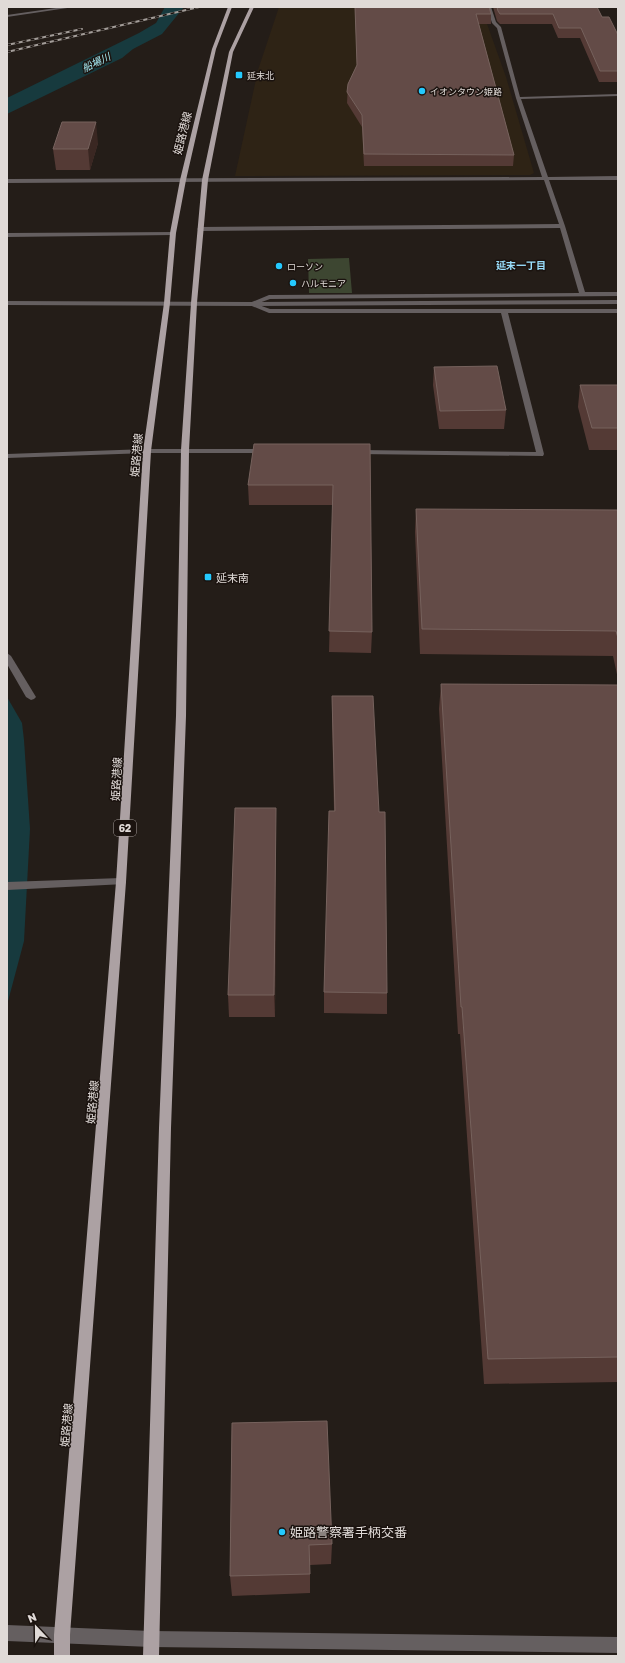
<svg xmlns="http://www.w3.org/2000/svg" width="625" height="1663" viewBox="0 0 625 1663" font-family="'Golos Text','Noto Sans JP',sans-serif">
<rect width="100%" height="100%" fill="#241d18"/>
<polygon fill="#2e2315" points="279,7 481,7 506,77 534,173 530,175 235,176 258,70"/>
<polygon fill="#3d4631" points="349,258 352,293 309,293 308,259"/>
<g fill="#173a3e">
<polygon points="165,7 184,7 162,34 133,49 122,58 7,114 7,98 139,33 156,23"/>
<polygon points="7,697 22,723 24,740 30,829 24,941 7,1005"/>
</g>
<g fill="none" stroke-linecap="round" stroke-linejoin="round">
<g fill="#655f60" fill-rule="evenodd">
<polygon points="63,7 74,7 7,17 7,15"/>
<polygon points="487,7 491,7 496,22 501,27 520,97 618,94 618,96 521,99 548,177 618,176 618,180 549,180 565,226 585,292 618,292 618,296 270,299 256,304 270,309 618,309 618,313 508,313 544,454 543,456 357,454 353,452 357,450 536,452 501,313 269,313 247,304 269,295 579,293 560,228 200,231 197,229 200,227 559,224 544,180 7,183 7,179 542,177 516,98 497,28 492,23"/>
<polygon points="175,232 176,233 173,235 7,237 7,233"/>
<polygon points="147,449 265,449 269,451 265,453 147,453 7,458 7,454"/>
<polygon points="7,653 11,656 36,697 34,699 31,700 26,697 7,664"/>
<polygon points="121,878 125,880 126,882 125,884 7,890 7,882"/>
<polygon points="7,1625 151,1631 618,1637 618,1653 151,1647 7,1641"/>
</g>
<polygon fill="#655f60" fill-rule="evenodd" points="618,300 618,304 250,306 7,305 7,301 250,302"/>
<g fill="#aca1a3" fill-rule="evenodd">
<polygon points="228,7 232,7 216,49 186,180 176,233 170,303 151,451 126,882 70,1635 70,1656 54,1656 54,1635 116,882 143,451 164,303 170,233 180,180 212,49"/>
<polygon points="250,7 254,7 233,52 208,180 197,303 189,450 186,716 171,1128 159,1656 143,1656 159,1128 176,716 181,450 191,303 202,180 229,52"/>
</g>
<g stroke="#a39d99" stroke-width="2">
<g id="rail">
<polyline points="7,45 82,29"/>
<polyline points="7,52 199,7"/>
</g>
</g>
<use href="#rail" stroke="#1b130f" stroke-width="1.5" stroke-dasharray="4" stroke-linecap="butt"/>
</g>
<g fill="#543a35">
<polygon points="355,7 489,7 491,14 491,24 479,24 514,155 513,166 364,166 362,127 347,103 348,84 357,66"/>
<polygon points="493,7 597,7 602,17 618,35 618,82 599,82 580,38 558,38 552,24 500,24 497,21"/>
<polygon points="98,143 90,170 56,170 53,149"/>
<polygon points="434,367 506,410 504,429 439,429 433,385"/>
<polygon points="580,385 618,385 618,450 589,450 578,407"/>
<polygon points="370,444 372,632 371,653 329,652 333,505 249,505 248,485"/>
<polygon points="416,509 618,510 618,679 613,656 420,654 415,532"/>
<polygon points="441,684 618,685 618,1382 484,1384 460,1034 458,1034 439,709"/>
<polygon points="332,696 387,993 387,1014 324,1013 324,992 334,811 332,716"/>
<polygon points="276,830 275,1017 229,1017 228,995"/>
<polygon points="232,1423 332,1544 331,1564 310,1565 310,1593 232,1596 230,1576"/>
</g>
<g fill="#3a2722">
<polygon points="96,122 98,143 90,170 88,149"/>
<polygon points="276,808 276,830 275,1017 274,995"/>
</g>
<g fill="#634b47" stroke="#76625d">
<polygon points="355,7 489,7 491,14 476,14 514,155 364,154 362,115 347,92 348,84 357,65"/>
<polygon points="497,7 597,7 602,17 609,17 618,35 618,71 600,71 581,28 559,28 553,14 500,14 498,11"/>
<polygon points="62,122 96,122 88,149 53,149"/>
<polygon points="497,366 506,410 440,411 434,367"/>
<polygon points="580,385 618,385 618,428 592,428"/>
<polygon points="254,444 370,444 372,632 329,631 333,485 248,485"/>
<polygon points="416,509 618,510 618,638 616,631 422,629"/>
<polygon points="441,684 618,685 618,1357 488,1359 462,1007 461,1007"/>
<polygon points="332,696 373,696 379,812 385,812 387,993 324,992 329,811 335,811"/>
<polygon points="235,808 276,808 274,995 228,995"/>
<polygon points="327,1421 332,1544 309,1545 310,1574 230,1576 232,1423"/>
</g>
<g fill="#24c9fe" stroke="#1b130f" stroke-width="1.5">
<rect x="235" y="71" width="8" height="8" rx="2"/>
<circle cx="422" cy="91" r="4"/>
<circle cx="279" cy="266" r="4"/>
<circle cx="293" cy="283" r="4"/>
<rect x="204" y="573" width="8" height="8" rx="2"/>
<circle cx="282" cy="1532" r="4"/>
</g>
<g text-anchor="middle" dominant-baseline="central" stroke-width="3" stroke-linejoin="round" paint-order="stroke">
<g font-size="9" fill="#e0dad7" stroke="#1b130f" text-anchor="start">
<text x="247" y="75">延末北</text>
<text x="430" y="91">イオンタウン姫路</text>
<text x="287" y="266">ローソン</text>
<text x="301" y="283">ハルモニア</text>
</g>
<g font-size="10" font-style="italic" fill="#a5ebf4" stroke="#1b130f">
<text transform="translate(96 62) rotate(-26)">船場川</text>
</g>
<g font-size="10" font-weight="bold" fill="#9adffd" stroke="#1b130f">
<text x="521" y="265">延末一丁目</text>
</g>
<rect fill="#1b130f" stroke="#a59e9b" stroke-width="1" x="114" y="820" width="22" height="16" rx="3"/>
<g font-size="10" font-weight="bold" fill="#e0dad7">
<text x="125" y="828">62</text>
</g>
<g font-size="11" fill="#e0dad7" stroke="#1b130f">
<text transform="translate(182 133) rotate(-76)">姫路港線</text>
<text transform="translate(136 455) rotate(-85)">姫路港線</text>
<text transform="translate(116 779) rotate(-87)">姫路港線</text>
<text transform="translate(92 1102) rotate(-85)">姫路港線</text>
<text transform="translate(66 1425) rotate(-85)">姫路港線</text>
</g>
<g font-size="11" fill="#e0dad7" stroke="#1b130f" text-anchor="start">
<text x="216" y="577">延末南</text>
</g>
<g font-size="13" fill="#e0dad7" stroke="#1b130f" text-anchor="start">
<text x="290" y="1532">姫路警察署手柄交番</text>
</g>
</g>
<rect width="625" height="1663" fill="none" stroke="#e0dad7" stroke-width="16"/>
<g transform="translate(36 1627) rotate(338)" stroke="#1b130f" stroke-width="3" paint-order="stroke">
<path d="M0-3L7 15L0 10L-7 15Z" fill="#e0dad7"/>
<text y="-6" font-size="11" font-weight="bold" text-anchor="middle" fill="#e0dad7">N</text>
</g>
</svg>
